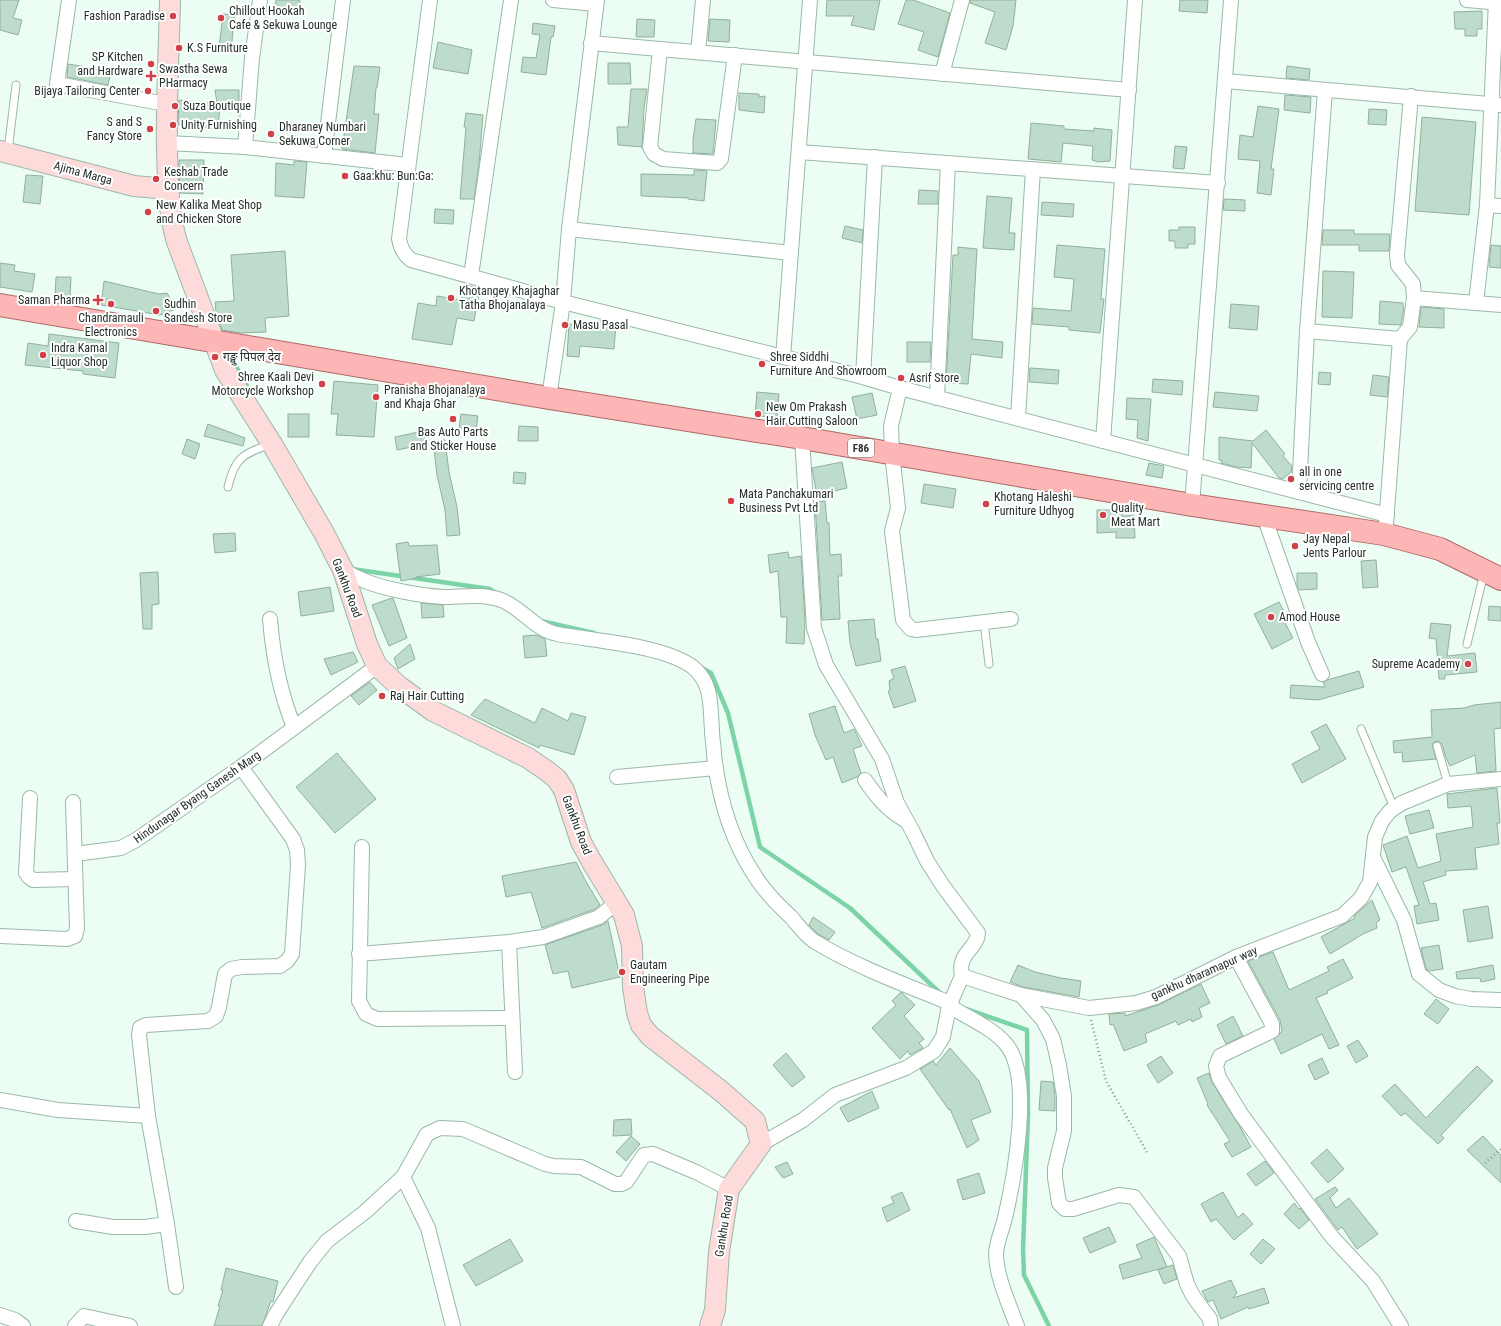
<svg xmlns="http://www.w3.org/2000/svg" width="1501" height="1326" viewBox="0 0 1501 1326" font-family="'Roboto Condensed','Noto Sans Devanagari',sans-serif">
<rect width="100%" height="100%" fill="#ecfef4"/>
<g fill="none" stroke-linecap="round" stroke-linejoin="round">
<g stroke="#7cd3a7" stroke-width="4.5">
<polyline points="227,350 251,393"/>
<polyline points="352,569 490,589 496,593"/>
<polyline points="541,621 594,633"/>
<polyline points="700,667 711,673 728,713 760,847 850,908 940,993"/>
<polyline points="966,1009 1027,1030 1028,1116 1023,1249 1024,1275 1049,1326"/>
</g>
</g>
<g fill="#bedccb" stroke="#92af9e">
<polygon points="0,0 19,0 13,18 22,20 18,35 0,30"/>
<polygon points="276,0 300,0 298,14 288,13 287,15 274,14"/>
<polygon points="827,0 880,0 874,30 851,25 854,16 826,16"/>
<polygon points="906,0 913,0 950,13 938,57 918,50 924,32 898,24"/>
<polygon points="970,0 1016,0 1013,26 1006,50 985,43 995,12 970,3"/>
<polygon points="1180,0 1208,0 1207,13 1179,11"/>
<polygon points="1482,11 1482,29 1477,29 1477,36 1465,36 1465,29 1455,29 1454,12"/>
<polygon points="223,14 235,15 231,49 219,48"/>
<polygon points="637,19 655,20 654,37 636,37"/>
<polygon points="710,19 730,20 729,42 708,41"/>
<polygon points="533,23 555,26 553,37 551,37 546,75 521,72 523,57 536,58 540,35 532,34"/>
<polygon points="438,42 472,50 468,74 433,68"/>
<polygon points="608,63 630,63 631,84 608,84"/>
<polygon points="68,64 111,71 108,85 67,77"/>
<polygon points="354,66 380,67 377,88 376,88 374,114 379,114 375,153 342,149"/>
<polygon points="1287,66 1310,69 1309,80 1286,78"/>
<polygon points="631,89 647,89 644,108 642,147 618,145 617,127 628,127"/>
<polygon points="215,90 239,90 239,105 217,103"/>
<polygon points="739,93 759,94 759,97 765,96 764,113 739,110"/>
<polygon points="1285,95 1311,97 1310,113 1284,110"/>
<polygon points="179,100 220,104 218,129 178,125"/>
<polygon points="1258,106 1279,109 1271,169 1274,169 1271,195 1257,193 1260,161 1238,159 1240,135 1253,137"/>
<polygon points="1369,109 1387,110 1386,125 1368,124"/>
<polygon points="466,113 483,115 479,164 474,199 460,199 466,127 464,127"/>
<polygon points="1422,117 1476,122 1469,215 1415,211"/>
<polygon points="696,119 716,120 713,154 693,153 693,140"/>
<polygon points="1031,123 1064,126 1064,129 1094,131 1094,128 1112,130 1110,161 1098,162 1092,160 1093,146 1063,143 1061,162 1028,159"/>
<polygon points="1175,146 1187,147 1184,169 1173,168"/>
<polygon points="179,160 204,160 203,194 180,193"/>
<polygon points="294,161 307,162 304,198 275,196 276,163 294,165"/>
<polygon points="694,170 707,171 704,201 688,199 688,198 641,196 641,174 694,175"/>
<polygon points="26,175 43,176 40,204 23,202"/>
<polygon points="919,190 938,191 938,204 918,204"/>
<polygon points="987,196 1012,198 1009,233 1015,233 1014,250 983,248"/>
<polygon points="1224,199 1245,200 1245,211 1223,210"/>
<polygon points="1042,202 1074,204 1073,217 1041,215"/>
<polygon points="435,209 454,210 453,224 434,223"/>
<polygon points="845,226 863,230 862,243 842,238"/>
<polygon points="1179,227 1195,227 1195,244 1188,244 1188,248 1175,248 1175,241 1169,241 1169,230 1179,230"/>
<polygon points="1323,230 1354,230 1354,234 1390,234 1389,251 1359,251 1359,245 1322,245"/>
<polygon points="1057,245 1105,249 1101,299 1104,299 1100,333 1069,330 1069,327 1032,324 1033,308 1071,311 1074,279 1054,277"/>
<polygon points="1491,245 1501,246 1501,268 1489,267"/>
<polygon points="958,247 977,249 972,339 1003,342 1002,358 971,354 968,384 946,383 953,255 958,255"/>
<polygon points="285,251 289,316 265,318 266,332 242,333 222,330 216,312 215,302 234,301 231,255"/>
<polygon points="0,263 15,265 14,271 35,274 32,292 0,287"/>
<polygon points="1323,271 1354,272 1352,318 1322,317"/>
<polygon points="56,277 71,277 70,297 55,296"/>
<polygon points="104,281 159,294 167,293 176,309 160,315 101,305"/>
<polygon points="464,285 480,288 474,321 457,318 452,345 412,339 418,303 436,306 437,296 461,300"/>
<polygon points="1380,301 1403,303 1403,307 1404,307 1401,325 1379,324"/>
<polygon points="1231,304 1259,306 1257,330 1229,328"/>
<polygon points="1421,307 1444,309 1444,328 1419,327"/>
<polygon points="600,320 616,324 614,349 580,346 579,357 567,356 569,324 599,325"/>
<polygon points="49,334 119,343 115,378 83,374 83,371 25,365 28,343 48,346"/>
<polygon points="907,342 931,342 930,362 907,362"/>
<polygon points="1030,368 1059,370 1058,384 1029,382"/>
<polygon points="1319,372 1331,373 1330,385 1318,384"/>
<polygon points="1373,375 1389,377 1387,397 1370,395"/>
<polygon points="1153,379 1183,381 1182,395 1152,392"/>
<polygon points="334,381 378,385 374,437 336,435 338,414 331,414"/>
<polygon points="757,392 779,394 777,417 755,416"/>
<polygon points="1215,392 1259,396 1257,411 1213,407"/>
<polygon points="872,393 877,415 857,419 852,397"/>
<polygon points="1127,398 1151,399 1148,441 1137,438 1138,420 1126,419"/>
<rect x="288" y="414" width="21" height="23"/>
<polygon points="461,414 478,416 476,430 459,428"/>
<polygon points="208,424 245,438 243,446 204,436"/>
<polygon points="519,426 538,427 538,441 518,441"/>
<polygon points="1266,430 1285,454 1283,456 1292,466 1291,472 1283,479 1279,478 1252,443 1251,468 1236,467 1221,463 1222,460 1219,460 1219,437 1253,441"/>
<polygon points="423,431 426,444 397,450 395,437"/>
<polygon points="187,439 200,444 195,459 182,454"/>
<polygon points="445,440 449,472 457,507 460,535 447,536 445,510 437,475 433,441"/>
<polygon points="842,462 847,488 817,495 812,468"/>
<polygon points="1149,463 1164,466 1162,478 1146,475"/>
<polygon points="514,472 526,473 525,484 513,483"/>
<polygon points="924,484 956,489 953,508 921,503"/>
<polygon points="825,501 827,523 829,523 830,555 841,554 842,576 838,576 840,619 822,620 815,502"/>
<polygon points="1097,510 1123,510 1123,516 1134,515 1135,538 1116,538 1116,532 1097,533"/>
<polygon points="235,533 236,551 215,553 213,534"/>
<polygon points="408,542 409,546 437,545 440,574 416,577 416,578 401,581 396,544"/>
<polygon points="788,552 789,558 801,556 805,621 804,644 786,643 787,617 781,617 778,571 770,573 768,555"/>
<polygon points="1376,560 1378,587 1363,588 1361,561"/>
<polygon points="158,572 159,604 152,605 152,629 143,629 140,573"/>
<polygon points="1297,573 1317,573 1317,589 1299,590 1297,586"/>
<polygon points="330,587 334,611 301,616 298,592"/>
<polygon points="392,598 393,598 407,638 389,646 372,605"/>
<polygon points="1279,602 1288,619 1284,621 1293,638 1272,649 1254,614"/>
<polygon points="421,603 443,605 444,617 422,618"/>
<polygon points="1489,606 1501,607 1501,621 1488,620"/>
<polygon points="874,619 876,639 878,639 881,661 856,666 850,643 848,621"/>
<polygon points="1431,623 1451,625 1447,656 1475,653 1477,672 1445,675 1445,679 1439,679 1436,639 1429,638"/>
<polygon points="536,635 545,639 547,656 525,658 523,636"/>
<polygon points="410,644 415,659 398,669 394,658"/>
<polygon points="353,652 358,662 331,675 324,659"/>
<polygon points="905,666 916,701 894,708 888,691 890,691 889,681 894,678 891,670"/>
<polygon points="1359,671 1364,687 1318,700 1290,698 1291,685 1325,687 1323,682 1327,680"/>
<polygon points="370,682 377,690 359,705 351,696"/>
<polygon points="485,699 535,723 542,708 568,721 571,713 586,717 574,755 540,745 539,748 471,715"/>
<polygon points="1501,702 1501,728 1494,729 1496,771 1477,773 1475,755 1450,766 1446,758 1442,744 1438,741 1434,742 1432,745 1436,759 1403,762 1402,752 1394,753 1393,741 1432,737 1431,710 1464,708 1474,705"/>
<polygon points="835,706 844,733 854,729 862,746 853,749 861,773 857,777 842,783 833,757 826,760 815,735 809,714"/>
<polygon points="1326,724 1346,759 1302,783 1292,764 1320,749 1311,732"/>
<polygon points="337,753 376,799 335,833 296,787"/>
<polygon points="1497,788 1500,823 1497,823 1499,844 1475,848 1477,869 1445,871 1446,875 1423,882 1430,904 1436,903 1439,920 1417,924 1414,906 1419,905 1406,867 1392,872 1383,845 1407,836 1418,868 1441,861 1436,834 1473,827 1471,806 1448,808 1447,794"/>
<polygon points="1429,810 1434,828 1410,834 1405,816"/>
<polygon points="576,862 585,880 600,905 595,909 542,928 531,892 506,897 502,876"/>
<polygon points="1372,900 1380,920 1376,923 1377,928 1363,934 1330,954 1321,937 1355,918 1354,916"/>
<polygon points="1488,906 1493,938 1468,942 1463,910"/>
<polygon points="813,917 835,932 829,940 818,934 809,925"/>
<polygon points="608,921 620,977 572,988 568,971 553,974 545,945 602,925"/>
<polygon points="1439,945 1443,969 1429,971 1426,969 1421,948"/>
<polygon points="1273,952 1289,990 1329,971 1327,967 1343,959 1353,978 1327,991 1328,993 1316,998 1339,1045 1329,1049 1322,1034 1281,1054 1274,1039 1282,1031 1280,1020 1248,961"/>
<polygon points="1018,965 1035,972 1061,978 1081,981 1079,997 1023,987 1010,982"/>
<polygon points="1493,965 1495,979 1481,982 1480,978 1457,979 1456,972"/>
<polygon points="1201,984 1210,1003 1199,1008 1202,1017 1192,1022 1191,1019 1178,1025 1176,1021 1145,1034 1147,1042 1124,1051 1113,1024 1110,1025 1109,1014 1125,1013 1125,1016 1158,1005"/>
<polygon points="901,992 915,1005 904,1016 924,1039 919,1043 923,1048 910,1055 908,1051 900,1059 872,1028 896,1005 892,1001"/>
<polygon points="1436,999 1449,1009 1438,1024 1424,1014"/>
<polygon points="1233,1016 1243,1036 1226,1044 1217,1025"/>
<polygon points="1358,1040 1368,1056 1356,1063 1347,1046"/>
<polygon points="950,1048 979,1081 991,1112 971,1120 979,1140 967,1148 950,1109 949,1110 920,1069 933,1061 936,1065"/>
<polygon points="786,1053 805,1077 792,1087 773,1065"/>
<polygon points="1161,1056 1173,1073 1158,1083 1147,1065"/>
<polygon points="1322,1058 1329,1073 1315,1080 1308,1065"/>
<polygon points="1477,1066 1493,1081 1441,1135 1444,1138 1438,1144 1405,1113 1401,1116 1382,1096 1395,1084 1426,1118"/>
<polygon points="1209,1073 1212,1082 1240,1127 1251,1147 1232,1157 1224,1144 1230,1141 1207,1105 1208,1104 1197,1078"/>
<polygon points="1041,1081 1053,1082 1055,1096 1055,1111 1039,1110"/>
<polygon points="872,1091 879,1108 848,1122 840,1108"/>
<polygon points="631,1119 632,1135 613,1136 614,1120"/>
<polygon points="631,1136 640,1144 626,1161 616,1152"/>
<polygon points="1483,1136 1501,1155 1501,1183 1467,1150"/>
<polygon points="1327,1149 1344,1169 1328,1183 1311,1163"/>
<polygon points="1265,1161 1274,1173 1256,1186 1247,1174"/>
<polygon points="787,1162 793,1174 783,1178 775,1167"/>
<polygon points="979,1173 985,1193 963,1200 957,1180"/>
<polygon points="1335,1187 1338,1190 1330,1198 1336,1208 1349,1198 1378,1234 1357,1249 1342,1227 1338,1230 1315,1199"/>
<polygon points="902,1192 910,1210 887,1222 882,1208 894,1203 891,1197"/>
<polygon points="1223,1192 1238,1218 1243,1213 1253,1224 1234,1240 1216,1219 1211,1222 1201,1204"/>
<polygon points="1294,1203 1299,1209 1300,1208 1309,1220 1299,1229 1284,1214"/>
<polygon points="1109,1227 1116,1242 1090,1253 1083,1238"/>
<polygon points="1154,1237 1167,1267 1173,1265 1177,1279 1164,1284 1158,1270 1166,1267 1123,1279 1119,1265 1142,1258 1136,1245"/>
<polygon points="510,1239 523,1261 476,1286 463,1265"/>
<polygon points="1263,1239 1275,1249 1261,1264 1250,1254"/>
<polygon points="226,1268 278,1281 273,1302 271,1301 262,1326 214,1326 220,1306 218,1306 223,1290 221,1290"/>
<polygon points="1231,1280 1237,1293 1233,1298 1264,1288 1269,1303 1249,1309 1248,1307 1221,1319 1213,1300 1208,1302 1202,1291"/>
</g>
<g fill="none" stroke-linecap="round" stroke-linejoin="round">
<g stroke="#9bb8a7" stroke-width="9">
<g id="lane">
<polyline points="8,151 16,85"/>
<path d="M228,487c7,-31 16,-33 43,-43"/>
<polyline points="984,622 989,664"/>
<polyline points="1467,644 1484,573"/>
<polyline points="1361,729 1394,808"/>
<polyline points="1437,746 1448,784"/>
</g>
</g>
<g stroke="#9bb8a7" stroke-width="16">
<g id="street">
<polyline points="69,0 57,84 166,104"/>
<path d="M430,0l-31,239c2,10 5,15 12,21l152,42 300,75 37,11 487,127"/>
<polyline points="553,0 596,4"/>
<polyline points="1467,0 1501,3"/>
<polyline points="591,43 1129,90"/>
<polyline points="660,49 650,147 654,154 663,159 717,163 721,159 735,55"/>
<polyline points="698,52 703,0"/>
<polyline points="942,74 962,0"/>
<polyline points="1225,81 1501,105"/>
<polyline points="167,143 245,147 408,165"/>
<polyline points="245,147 252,58 260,0"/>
<polyline points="799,152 1218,183"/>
<polyline points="324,156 343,0"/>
<polyline points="1487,205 1501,206"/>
<polyline points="569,229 791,253"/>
<polyline points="471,276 511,0"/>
<polyline points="1414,298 1501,305"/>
<polyline points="1476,303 1487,205 1496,0"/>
<polyline points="1307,331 1400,339"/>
<polyline points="783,357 810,0"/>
<polyline points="863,377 875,157"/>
<polyline points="900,388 891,426 892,453 898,508 892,531 903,620 911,629 916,630 1011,619"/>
<polyline points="549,398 563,302 569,229 597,0"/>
<polyline points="937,398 948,163"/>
<polyline points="1018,418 1033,169"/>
<path d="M802,438l12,190 12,37 56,94 15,44 16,29 14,29 16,25 35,47c-1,17 -21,19 -16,43"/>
<polyline points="1103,441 1135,0"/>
<polyline points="1299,492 1307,331 1325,90"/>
<polyline points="1192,505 1231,0"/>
<polyline points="1264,516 1308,642 1322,674"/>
<polyline points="1386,524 1400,339 1410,327 1414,298 1413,284 1398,265 1397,255 1411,96"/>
<path d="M343,570c7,4 15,8 22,11 19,8 57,15 78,16 19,0 39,-4 58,3 21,8 33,29 56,34 37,7 108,11 137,34 19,17 16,39 18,62 0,8 2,17 2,25 5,43 17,85 41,121 9,15 23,29 36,41 8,9 16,21 26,26 42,25 89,42 133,60"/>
<path d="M270,619c3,37 10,74 24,108"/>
<polyline points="617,777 716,768"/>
<path d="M865,780c11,16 22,30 40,40"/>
<polyline points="30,798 26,873 29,877 33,880 75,879"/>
<polyline points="362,847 359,1001 366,1014 377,1019 512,1018"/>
<polyline points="75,854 121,848 136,840 241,767 377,666"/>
<polyline points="1373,857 1404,920 1419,974 1439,990 1455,996 1471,999 1501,1000"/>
<polyline points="0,936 67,939 75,936 77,928 73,802"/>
<polyline points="509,942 515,1072"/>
<polyline points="359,954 509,942 543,937 599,917 616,903"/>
<polyline points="1236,957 1272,1024 1272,1031 1220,1056 1216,1066 1219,1078 1241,1114 1332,1237 1373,1281 1401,1326"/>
<polyline points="1021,995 1043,1020 1053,1039 1059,1065 1064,1096 1064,1131 1055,1168 1055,1178 1059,1203 1065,1209 1073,1209 1119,1195 1134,1197 1179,1256 1187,1284 1193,1296 1210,1319 1211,1326"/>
<path d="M949,1006c18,11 43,22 56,37 29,31 9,136 0,175 -3,12 -8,23 -9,35 0,23 13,51 21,73"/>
<polyline points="0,1100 58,1110 148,1116"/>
<polyline points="761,1144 803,1120 835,1095 906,1068 934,1051 943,1037 949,1006 962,976 1021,995 1089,1008 1136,1003 1156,997 1236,957 1342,916 1361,898 1370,882 1375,837 1382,821 1390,811 1402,803 1448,784 1501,779"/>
<polyline points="403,1177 428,1228 453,1326"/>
<polyline points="76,1221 113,1227 145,1227 167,1224 148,1116 139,1035 140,1028 146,1025 208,1021 216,1016 219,1007 225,974 231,969 242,967 280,966 287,961 292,954 298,865 297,850 293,839 241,767"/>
<polyline points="167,1224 176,1287"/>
<polyline points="0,1315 15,1320 23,1326"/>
<polyline points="75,1326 84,1316 130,1326"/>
<polyline points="270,1326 276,1314 310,1262 327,1241 365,1212 403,1177 427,1134 440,1128 463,1129 545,1164 554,1166 581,1167 615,1184 621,1184 626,1182 644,1155 653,1154 696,1172 729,1189"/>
</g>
</g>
<g stroke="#9bb8a7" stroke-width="22">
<g id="secondary">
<path d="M170,0c-1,50 -4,100 -3,150 1,31 1,62 10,92l48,128 47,74 52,89 19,37 24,74 10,22 23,21 33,24 95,47 19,13 10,8 7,11 17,52 11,20 32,53 8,31 1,41 4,26 4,12 9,11 71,55 34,30 6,23 -32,45 -10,63 -4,58 -5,16"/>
<polyline points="0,151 134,186 168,189"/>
</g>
</g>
<g stroke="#af6866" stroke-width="24">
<polyline id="primary" points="0,305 549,398 802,438 1192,505 1384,534 1440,549 1501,579"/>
</g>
<g stroke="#8a9991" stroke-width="2.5" stroke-dasharray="1 3" stroke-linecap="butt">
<polyline points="1091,1020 1106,1081 1148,1154"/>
<polyline points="1485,1163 1501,1149"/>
</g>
<use href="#lane" stroke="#fff" stroke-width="7"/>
<use href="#street" stroke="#fff" stroke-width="14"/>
<use href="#secondary" stroke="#fedbdb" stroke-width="20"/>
<use href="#primary" stroke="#fcb6b6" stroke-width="22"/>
</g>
<g fill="#d04049" stroke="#fff" stroke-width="1.5">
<circle cx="173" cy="16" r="4"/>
<circle cx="221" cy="18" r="4"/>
<circle cx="179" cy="48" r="4"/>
<circle cx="151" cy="64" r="4"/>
<path d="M149 70h4v4h4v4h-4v4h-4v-4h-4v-4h4z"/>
<circle cx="148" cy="91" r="4"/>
<circle cx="175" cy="106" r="4"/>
<circle cx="173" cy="125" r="4"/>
<circle cx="150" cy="129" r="4"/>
<circle cx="271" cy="134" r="4"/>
<circle cx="345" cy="176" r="4"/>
<circle cx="156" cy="179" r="4"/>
<circle cx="148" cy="212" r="4"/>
<circle cx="451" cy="298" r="4"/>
<path d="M96 294h4v4h4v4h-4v4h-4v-4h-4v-4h4z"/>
<circle cx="111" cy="304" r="4"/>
<circle cx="156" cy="311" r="4"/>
<circle cx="565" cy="325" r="4"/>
<circle cx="43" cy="355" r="4"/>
<circle cx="215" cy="357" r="4"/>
<circle cx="762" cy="364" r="4"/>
<circle cx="901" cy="378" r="4"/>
<circle cx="322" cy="384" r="4"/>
<circle cx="376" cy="397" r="4"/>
<circle cx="758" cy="414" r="4"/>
<circle cx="453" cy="419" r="4"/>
<circle cx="1291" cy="479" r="4"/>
<circle cx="731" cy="501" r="4"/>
<circle cx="986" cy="504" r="4"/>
<circle cx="1103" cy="515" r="4"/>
<circle cx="1295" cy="546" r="4"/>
<circle cx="1271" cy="617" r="4"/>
<circle cx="1468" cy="664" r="4"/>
<circle cx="382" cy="696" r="4"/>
<circle cx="622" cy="972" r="4"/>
</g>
<g text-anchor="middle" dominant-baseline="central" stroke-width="4" stroke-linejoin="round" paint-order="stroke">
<rect fill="#fff" stroke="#666e6a" stroke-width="1" x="848" y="439" width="26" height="18" rx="3"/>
<g font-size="11" font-weight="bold" fill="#24302a">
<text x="861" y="448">F86</text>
</g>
<g font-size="12" fill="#24302a" stroke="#fff" text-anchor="start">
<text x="229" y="11">Chillout Hookah<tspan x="229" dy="14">Cafe &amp; Sekuwa Lounge</tspan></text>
<text x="165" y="16" text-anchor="end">Fashion Paradise</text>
<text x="187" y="48">K.S Furniture</text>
<text x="143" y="57" text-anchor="end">SP Kitchen<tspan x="143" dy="14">and Hardware</tspan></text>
<text x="159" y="69">Swastha Sewa<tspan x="159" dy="14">PHarmacy</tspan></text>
<text x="140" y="91" text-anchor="end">Bijaya Tailoring Center</text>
<text x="183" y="106">Suza Boutique</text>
<text x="142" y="122" text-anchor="end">S and S<tspan x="142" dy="14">Fancy Store</tspan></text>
<text x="181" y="125">Unity Furnishing</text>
<text x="279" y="127">Dharaney Numbari<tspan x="279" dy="14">Sekuwa Corner</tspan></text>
<text x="164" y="172">Keshab Trade<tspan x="164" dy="14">Concern</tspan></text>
<text x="353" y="176">Gaa:khu: Bun:Ga:</text>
<text x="156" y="205">New Kalika Meat Shop<tspan x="156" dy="14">and Chicken Store</tspan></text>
<text x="459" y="291">Khotangey Khajaghar<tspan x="459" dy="14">Tatha Bhojanalaya</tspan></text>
<text x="90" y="300" text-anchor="end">Saman Pharma</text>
<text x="164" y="304">Sudhin<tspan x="164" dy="14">Sandesh Store</tspan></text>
<text x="111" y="318" text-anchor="middle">Chandramauli<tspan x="111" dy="14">Electronics</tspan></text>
<text x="573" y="325">Masu Pasal</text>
<text x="51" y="348">Indra Kamal<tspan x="51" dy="14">Liquor Shop</tspan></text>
<text x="223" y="357">गङ्खु पिपल देव</text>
<text x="770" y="357">Shree Siddhi<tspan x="770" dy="14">Furniture And Showroom</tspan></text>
<text x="314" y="377" text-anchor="end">Shree Kaali Devi<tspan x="314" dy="14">Motorcycle Workshop</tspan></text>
<text x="909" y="378">Asrif Store</text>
<text x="384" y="390">Pranisha Bhojanalaya<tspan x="384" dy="14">and Khaja Ghar</tspan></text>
<text x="766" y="407">New Om Prakash<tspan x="766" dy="14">Hair Cutting Saloon</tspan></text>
<text x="453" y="432" text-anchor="middle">Bas Auto Parts<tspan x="453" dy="14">and Sticker House</tspan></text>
<text x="1299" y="472">all in one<tspan x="1299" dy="14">servicing centre</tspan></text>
<text x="739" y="494">Mata Panchakumari<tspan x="739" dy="14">Business Pvt Ltd</tspan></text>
<text x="994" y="497">Khotang Haleshi<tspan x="994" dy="14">Furniture Udhyog</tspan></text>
<text x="1111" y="508">Quality<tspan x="1111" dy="14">Meat Mart</tspan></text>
<text x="1303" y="539">Jay Nepal<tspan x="1303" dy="14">Jents Parlour</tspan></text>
<text x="1279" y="617">Amod House</text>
<text x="1460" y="664" text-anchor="end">Supreme Academy</text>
<text x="390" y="696">Raj Hair Cutting</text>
<text x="630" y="965">Gautam<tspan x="630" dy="14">Engineering Pipe</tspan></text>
</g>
<g font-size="12" fill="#24302a" stroke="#fff">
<text transform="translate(83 173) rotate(15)">Ajima Marga</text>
<text transform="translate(347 588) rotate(69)">Gankhu Road</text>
<text transform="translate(197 797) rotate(-35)">Hindunagar Byang Ganesh Marg</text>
<text transform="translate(577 825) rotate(69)">Gankhu Road</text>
<text transform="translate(1204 973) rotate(-24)">gankhu dharamapur way</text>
<text transform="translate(724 1226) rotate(-81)">Gankhu Road</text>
</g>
</g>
</svg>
